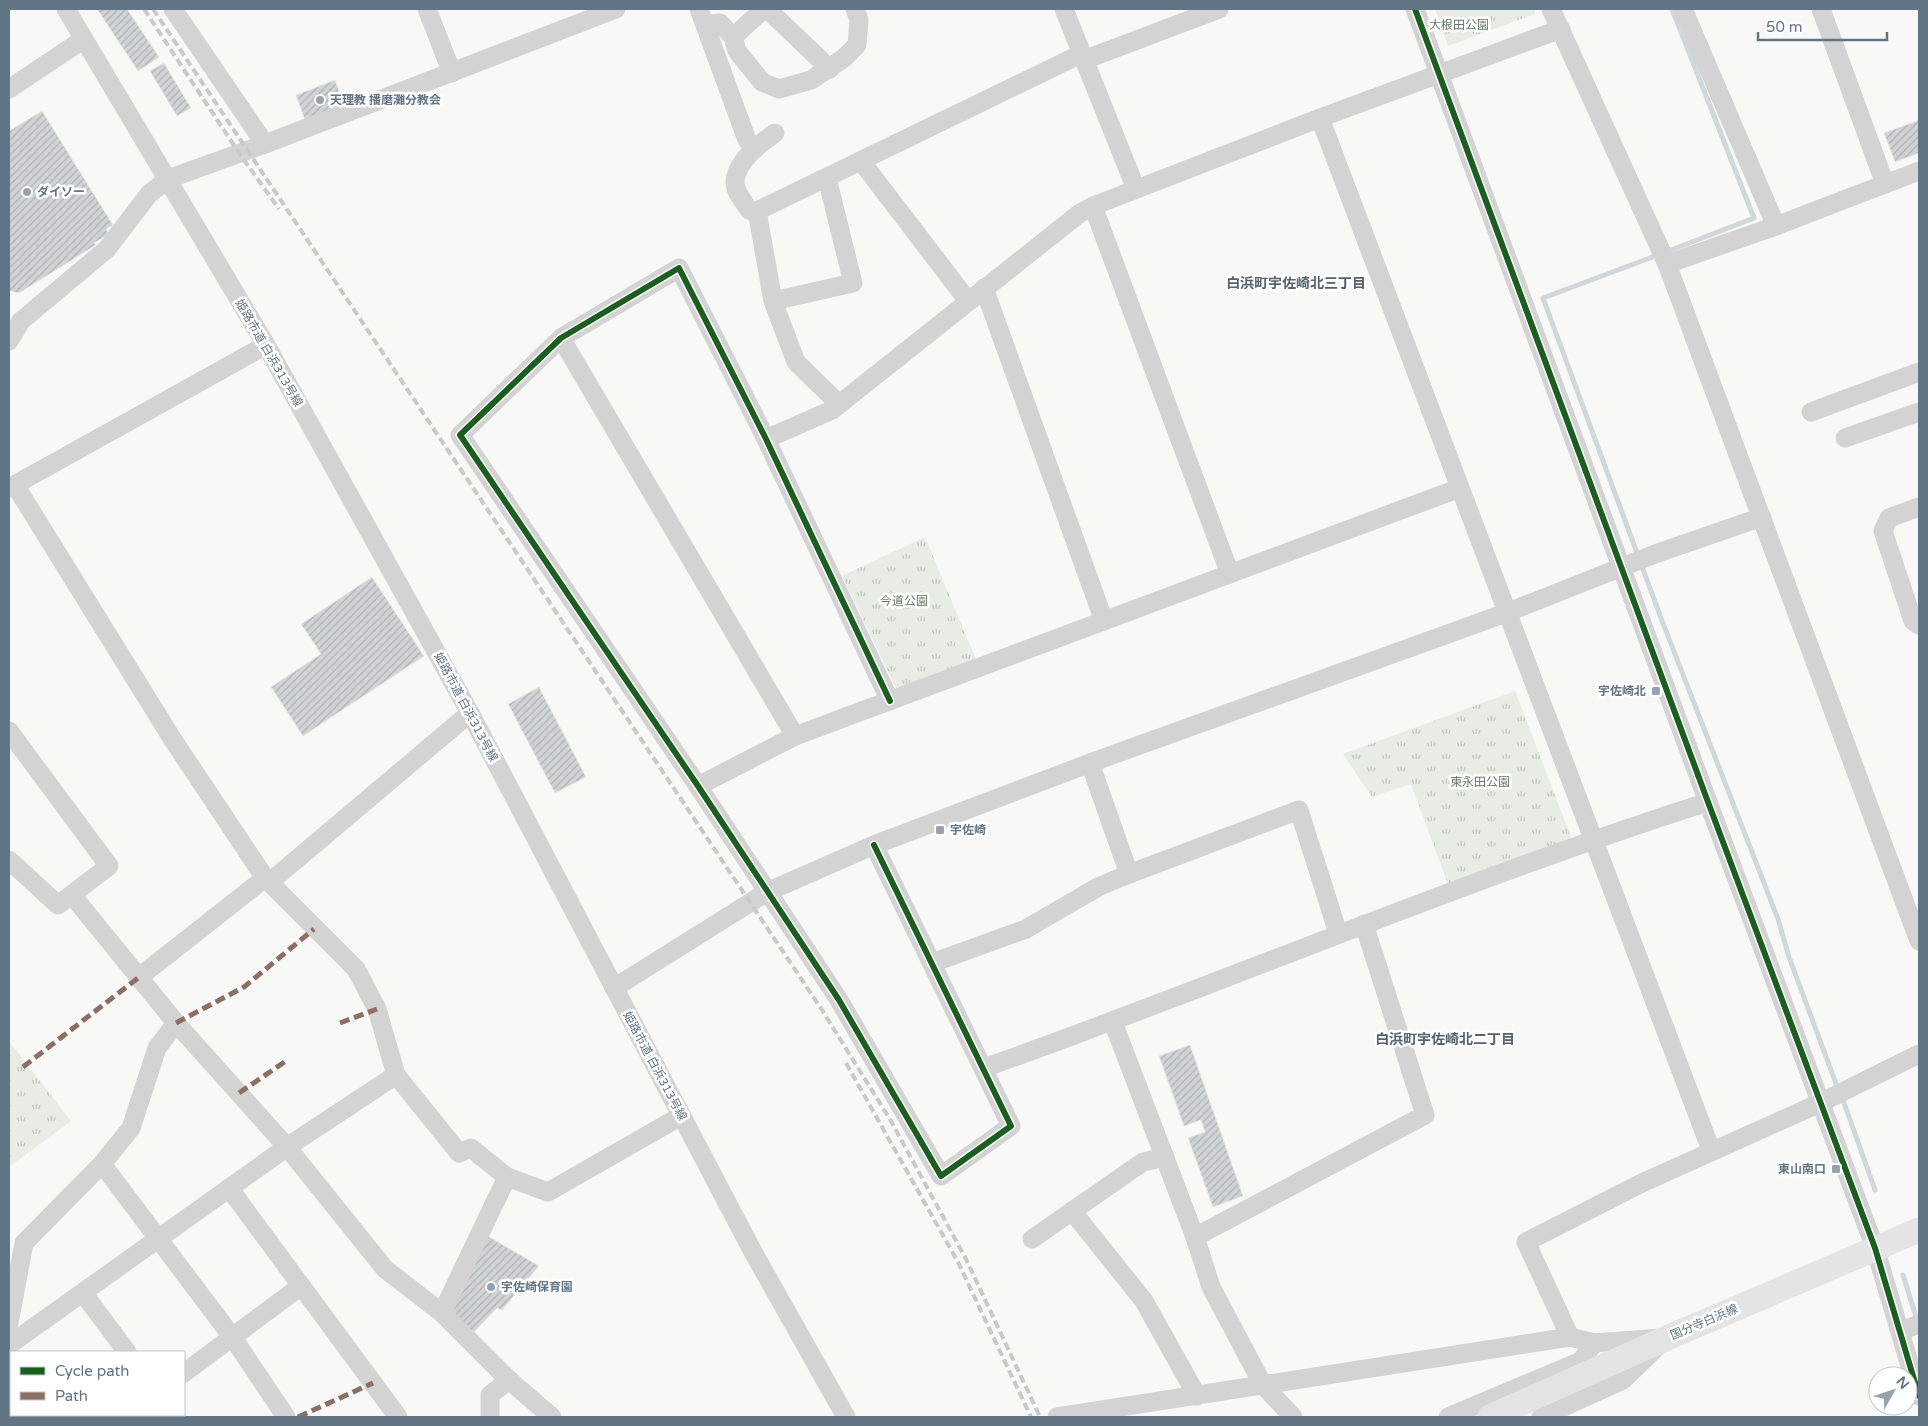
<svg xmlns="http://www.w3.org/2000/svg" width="1928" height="1426" viewBox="0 0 1928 1426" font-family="'Varela Round','Noto Sans JP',sans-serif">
<defs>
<pattern id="grass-tufts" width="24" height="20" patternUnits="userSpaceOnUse" patternTransform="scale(1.25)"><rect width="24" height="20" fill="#e8ece5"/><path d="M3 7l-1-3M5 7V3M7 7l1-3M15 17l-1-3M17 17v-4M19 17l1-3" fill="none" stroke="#bfc4bf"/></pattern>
<pattern id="building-hatch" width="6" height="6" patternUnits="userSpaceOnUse" patternTransform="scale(1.25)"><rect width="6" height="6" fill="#d2d3d4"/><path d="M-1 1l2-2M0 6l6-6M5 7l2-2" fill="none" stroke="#aeb0b2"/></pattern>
</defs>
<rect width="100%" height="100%" fill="#f8f8f7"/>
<g fill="url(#grass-tufts)">
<polygon points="1435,9 1534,9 1535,14 1448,46"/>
<polygon points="925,537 977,662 898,692 842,576"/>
<polygon points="1515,691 1573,842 1449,887 1411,784 1372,797 1343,754"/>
<polygon points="9,1041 71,1121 9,1167"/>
</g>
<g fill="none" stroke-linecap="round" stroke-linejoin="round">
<g stroke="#d0d8dc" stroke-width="5">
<polyline points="1666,252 1754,218 1672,9"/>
<polyline points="1658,255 1543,298 1661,618 1778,919 1789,957 1838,1089"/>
<polyline points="1842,1097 1875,1190"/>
<polyline points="1903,1275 1917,1320"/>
</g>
</g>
<g fill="url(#building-hatch)" stroke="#e8e8e7">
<polygon points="97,9 127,9 159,57 138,71"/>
<polygon points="164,63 191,108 177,116 150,71"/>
<polygon points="335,80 345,106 306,123 296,95"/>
<polygon points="42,111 113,225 106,229 109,234 94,243 96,245 19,293 9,291 9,131"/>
<polygon points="1919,120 1919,153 1895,162 1884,133"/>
<polygon points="372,577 424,656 303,736 271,687 321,654 301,624"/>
<polygon points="539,687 586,777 555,793 508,704"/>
<polygon points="1190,1045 1243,1196 1213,1207 1188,1138 1205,1132 1201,1120 1184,1126 1159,1056"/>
<polygon points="486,1235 539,1266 502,1310 497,1308 473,1333 448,1310"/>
</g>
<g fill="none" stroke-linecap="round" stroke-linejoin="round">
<g stroke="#d3d3d4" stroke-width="19">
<polyline points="66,9 266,345 470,713 752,1250 846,1417"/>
<polyline points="173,9 265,144"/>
<polyline points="427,9 452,73"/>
<polyline points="699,9 747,140 755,149"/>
<polyline points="767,9 830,69"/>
<polyline points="1064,9 1136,189"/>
<polyline points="1415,9 1708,802 1875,1248 1919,1396"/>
<polyline points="1551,9 1667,264 1919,941"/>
<polyline points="1683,9 1776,226"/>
<polyline points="1821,9 1885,184"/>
<polyline points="705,24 720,23 733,37 737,51 762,82 779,89 811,80 844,58 857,45 859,20 855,9"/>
<polyline points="733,37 764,9"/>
<polyline points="1084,60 1219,9"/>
<polyline points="9,89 84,39"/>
<polyline points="1320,118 1711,1150"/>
<polyline points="861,161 968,301"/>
<polyline points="1093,206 1230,574"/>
<path d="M757,211l-8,-1c-5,-8 -14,-18 -14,-28 1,-20 25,-39 40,-49"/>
<polyline points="1667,264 1776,226 1919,171"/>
<polyline points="984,288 1104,621"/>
<polyline points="773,301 853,283 827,178"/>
<polyline points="561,338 795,736"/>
<polyline points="9,341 21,321 107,249 149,194 168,179 265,144 616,9"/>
<polyline points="839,404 796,362 773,301 757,211 1081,54"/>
<polyline points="1811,412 1919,372"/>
<polyline points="1845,438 1919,412"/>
<polyline points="766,439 832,410 1080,213 1093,206 1320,118 1561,29"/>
<polyline points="15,485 173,740 265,878 356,969 377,1009 396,1075 459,1153 471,1148 507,1177 548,1192 681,1116"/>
<polyline points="9,488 266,345"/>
<polyline points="1919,507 1889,518 1883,531 1913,621 1919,625"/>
<polyline points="9,731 109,866 58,905 9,860"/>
<polyline points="1090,763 1129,874 1299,810 1338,933"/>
<polyline points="698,786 795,736 1460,488"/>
<polyline points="874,845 1011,1126 941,1176 839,1000 698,786 460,435 561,338 679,268 766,439 890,701"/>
<polyline points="271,881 470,713"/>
<polyline points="72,895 176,1023 287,1147 385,1269 442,1313 509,1380 552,1417"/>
<polyline points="932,963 1026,929 1098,887 1129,874"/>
<polyline points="138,978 265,878"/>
<polyline points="614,988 767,892 874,845 1090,763 1506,613 1655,554 1762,517"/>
<polyline points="1113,1022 1195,1237 1211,1287 1263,1385 1293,1417"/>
<path d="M984,1068c242,-86 479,-188 724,-266"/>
<polyline points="102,1164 233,1338 286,1417"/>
<polyline points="229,1188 398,1417"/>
<polyline points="1072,1211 1144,1301 1197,1396"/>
<polyline points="1195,1237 1425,1115 1364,924"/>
<polyline points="1032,1239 1143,1162 1165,1157"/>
<polyline points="83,1293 127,1352"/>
<polyline points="442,1313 507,1177"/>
<polyline points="9,1323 24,1243 102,1164 131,1128 157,1048 176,1023"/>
<polyline points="1901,1331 1919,1324"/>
<polyline points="1570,1337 1526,1242 1642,1183 1822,1102 1919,1054"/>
<polyline points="9,1345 287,1147 396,1075"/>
<polyline points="184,1373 301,1286"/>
<polyline points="67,1415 68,1417"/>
<polyline points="173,1415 175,1417"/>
<polyline points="122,1417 125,1415"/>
<polyline points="490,1417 490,1395 509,1380"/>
<polyline points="1057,1417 1570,1337 1594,1343 1661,1338"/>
<polyline points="1448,1417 1581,1361 1594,1343"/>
<polyline points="1541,1417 1623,1380 1657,1347"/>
</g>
<polyline stroke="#e4e4e5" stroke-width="25" points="1490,1417 1667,1338 1919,1230"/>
<g stroke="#c8c9cb" stroke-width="4" stroke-dasharray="8 4" stroke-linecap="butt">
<polyline points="144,9 239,153 279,209"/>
<polyline points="153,9 822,1010 891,1121 966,1259 1040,1417"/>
<polyline points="846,1063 958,1262 1031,1417"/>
</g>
<g stroke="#8d6e63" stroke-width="5" stroke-dasharray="10 5" stroke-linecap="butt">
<polyline points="176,1023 244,987 314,929"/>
<polyline points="340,1023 377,1009"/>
<polyline points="23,1067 138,978"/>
<polyline points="239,1093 286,1061"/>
<polyline points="298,1417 373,1383"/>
</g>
<g stroke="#fff" stroke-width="9">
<g id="cycleway">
<polyline points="1415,9 1708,802 1875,1248 1919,1396"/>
<polyline points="874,845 1011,1126 941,1176 839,1000 698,786 460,435 561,338 679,268 766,439 890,701"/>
</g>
</g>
<use href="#cycleway" stroke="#1b5e20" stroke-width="6"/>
</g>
<g fill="#96a3ad" stroke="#fff" stroke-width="2">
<circle cx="320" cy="100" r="5"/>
<circle cx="27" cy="192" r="5"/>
<rect x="1651" y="686" width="10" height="10" rx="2.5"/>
<rect x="935" y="825" width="10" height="10" rx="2.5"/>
<rect x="1831" y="1164" width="10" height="10" rx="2.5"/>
<circle cx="491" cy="1287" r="5"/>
</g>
<g text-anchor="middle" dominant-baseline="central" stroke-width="5" stroke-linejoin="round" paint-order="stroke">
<g font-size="12" fill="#667b61" stroke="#fff">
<text x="1459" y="25">大根田公園</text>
<text x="904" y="601">今道公園</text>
<text x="1480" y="782">東永田公園</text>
</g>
<g font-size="12" font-weight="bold" fill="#617585" stroke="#fff" text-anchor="start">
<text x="330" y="100">天理教 播磨灘分教会</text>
<text x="37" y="192">ダイソー</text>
<text x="1646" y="691" text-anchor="end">宇佐崎北</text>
<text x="950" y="830">宇佐崎</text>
<text x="1826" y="1169" text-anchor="end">東山南口</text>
<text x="501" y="1287">宇佐崎保育園</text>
</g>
<g font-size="12" fill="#617585" stroke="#fff">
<text transform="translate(269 353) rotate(60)">姫路市道 白浜313号線</text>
<text transform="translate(466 707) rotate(62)">姫路市道 白浜313号線</text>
<text transform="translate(655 1066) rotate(62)">姫路市道 白浜313号線</text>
<text transform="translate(1704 1322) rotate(-23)">国分寺白浜線</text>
</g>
<g font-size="14" font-weight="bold" fill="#54636f" stroke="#fff">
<text x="1296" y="283">白浜町宇佐崎北三丁目</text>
<text x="1445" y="1039">白浜町宇佐崎北二丁目</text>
</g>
</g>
<rect width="1928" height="1426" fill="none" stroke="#617585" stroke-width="20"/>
<rect x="10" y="1351" width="175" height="65" fill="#ffffff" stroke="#c0c8ce"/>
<rect x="20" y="1367" width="25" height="8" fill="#1b5e20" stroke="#c0c8ce"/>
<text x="55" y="1376" font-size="15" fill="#617585">Cycle path</text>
<rect x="20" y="1392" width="25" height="8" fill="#8d6e63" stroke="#c0c8ce"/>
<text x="55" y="1401" font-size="15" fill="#617585">Path</text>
<g transform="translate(1893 1391) rotate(50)"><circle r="24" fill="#ffffff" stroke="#c0c8ce"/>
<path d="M0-4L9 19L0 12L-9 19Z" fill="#96a3ad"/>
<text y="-8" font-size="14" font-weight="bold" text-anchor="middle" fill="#617585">N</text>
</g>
<path d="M1758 32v8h129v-8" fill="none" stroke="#617585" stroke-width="2.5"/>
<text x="1766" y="32" font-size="15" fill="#617585" stroke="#ffffff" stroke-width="4" paint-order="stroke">50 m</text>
</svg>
